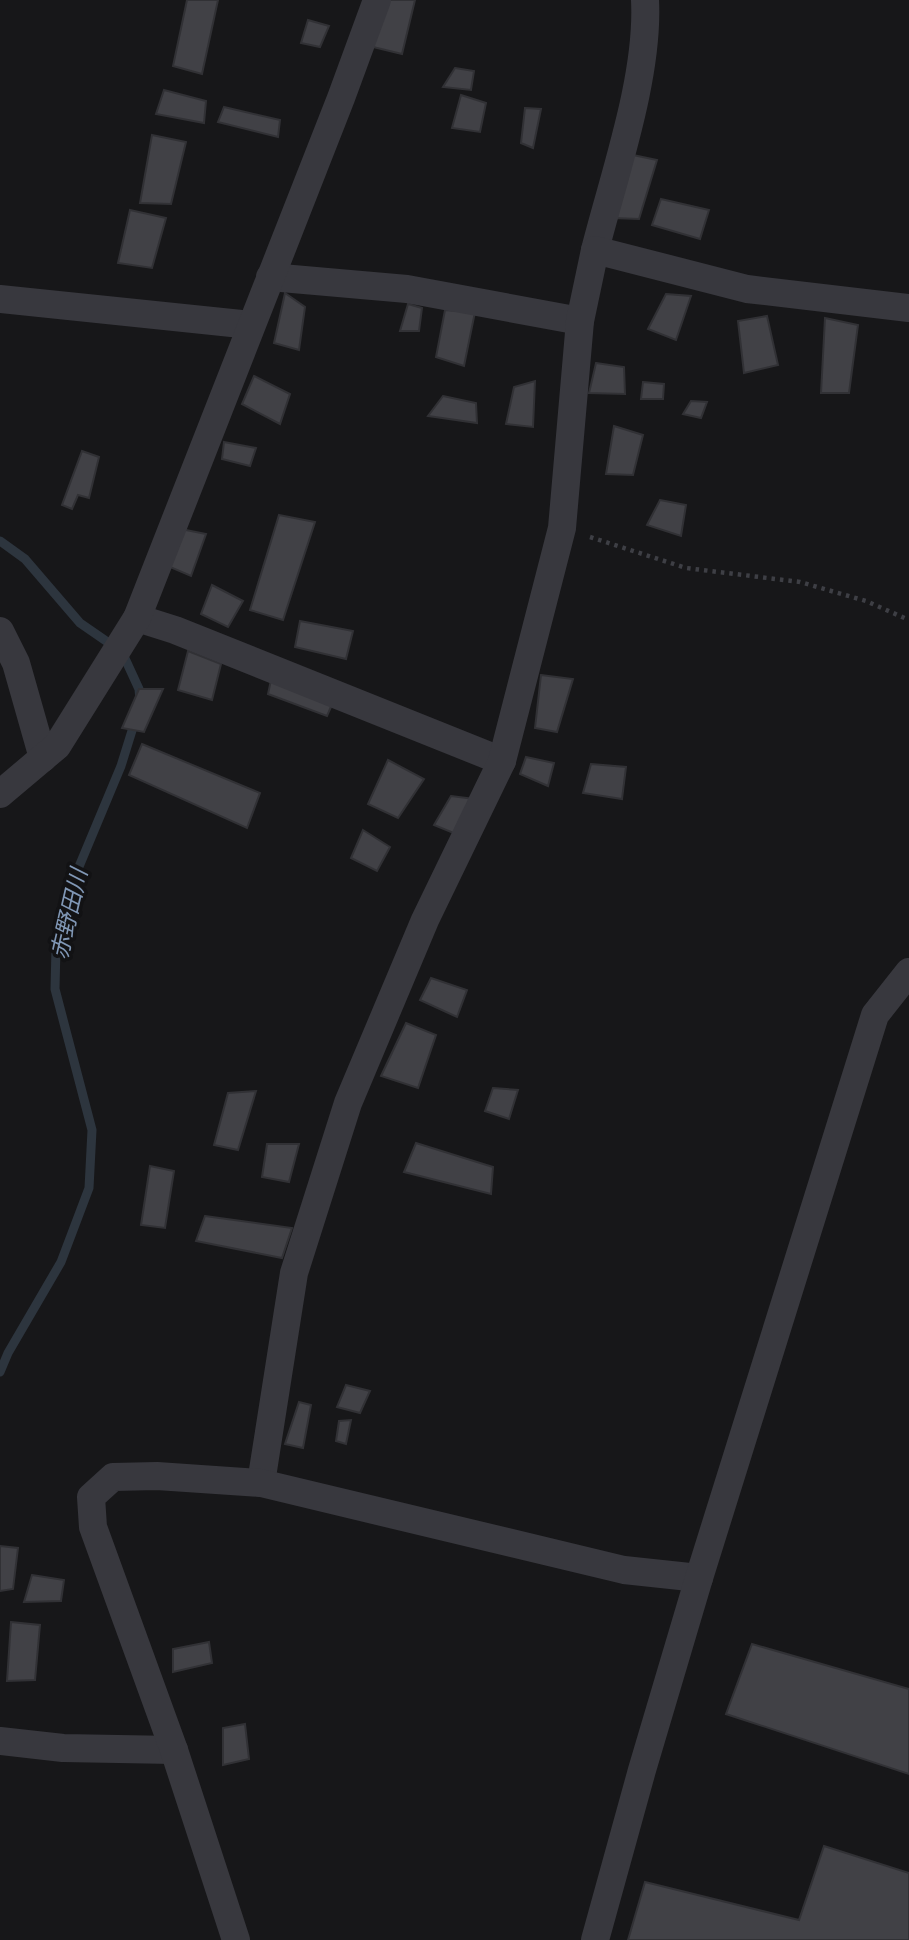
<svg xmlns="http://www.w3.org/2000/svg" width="909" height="1940" viewBox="0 0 909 1940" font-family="Figtree,'Noto Sans JP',sans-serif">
<rect width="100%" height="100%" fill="#171719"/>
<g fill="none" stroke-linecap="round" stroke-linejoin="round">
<g stroke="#2d353e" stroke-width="9">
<polyline points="0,541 25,559 80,623 122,652 139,689 140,701"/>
<polyline points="0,1372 8,1353 61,1262 89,1188 92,1130 55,989 56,947 78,869 121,766 135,721"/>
</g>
</g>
<g fill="#414146" stroke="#313135" stroke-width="2">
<polygon points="187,0 218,0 202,74 173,66"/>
<polygon points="383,0 415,0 402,54 369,46"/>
<polygon points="308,20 329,26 320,47 301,43"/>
<polygon points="455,68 474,71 471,90 443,87"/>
<polygon points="164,90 206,101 204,123 156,114"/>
<polygon points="461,95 486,103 480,132 452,128"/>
<polygon points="224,107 280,120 278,137 218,122"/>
<polygon points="525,108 541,109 533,148 521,143"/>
<polygon points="152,135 186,142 171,204 140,203"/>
<polygon points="633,155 657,160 639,219 613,218"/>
<polygon points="661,199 709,210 700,239 652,225"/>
<polygon points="130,210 166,218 152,268 118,263"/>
<polygon points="285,293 305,307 299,350 274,343"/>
<polygon points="666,294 691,296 676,340 648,329"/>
<polygon points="408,304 422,308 419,331 400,331"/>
<polygon points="445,310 475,312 464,366 436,357"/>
<polygon points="767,316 778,365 744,373 738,321"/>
<polygon points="825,318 858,325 849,393 821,393"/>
<polygon points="596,363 624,367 625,394 589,393"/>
<polygon points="254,376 290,394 280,424 242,404"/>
<polygon points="535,381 533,427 506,424 514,387"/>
<polygon points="643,382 664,384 663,399 641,399"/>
<polygon points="443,396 476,403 477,423 428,416"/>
<polygon points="691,401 707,402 701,418 683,414"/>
<polygon points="614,426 643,435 633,475 606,474"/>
<polygon points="224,442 256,448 250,466 222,459"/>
<polygon points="82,451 99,457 89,498 78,495 72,509 62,505"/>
<polygon points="660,500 686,505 681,536 647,525"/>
<polygon points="279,515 315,522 283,620 250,610"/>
<polygon points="181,529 206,534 191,576 170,567"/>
<polygon points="212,585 243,601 228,627 201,614"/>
<polygon points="300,621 353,631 346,659 295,647"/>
<polygon points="188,651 221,664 212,700 178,690"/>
<polygon points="541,675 573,679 557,732 535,728"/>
<polygon points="271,680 334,700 327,716 268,694"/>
<polygon points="139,689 163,689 144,732 122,728"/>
<polygon points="142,744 260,793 247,828 129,775"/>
<polygon points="526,757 554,763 548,786 520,774"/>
<polygon points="388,760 424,779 398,818 368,804"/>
<polygon points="591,764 626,767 622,799 583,793"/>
<polygon points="451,796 475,799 456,834 434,825"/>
<polygon points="363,830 390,847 377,871 351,858"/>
<polygon points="431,978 467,990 457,1017 420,1000"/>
<polygon points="406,1023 436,1035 418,1088 381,1076"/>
<polygon points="493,1088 518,1090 509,1119 485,1111"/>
<polygon points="256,1091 238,1150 214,1145 228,1093"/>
<polygon points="416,1143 493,1167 491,1194 404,1172"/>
<polygon points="267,1144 299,1144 289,1182 262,1177"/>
<polygon points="150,1166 174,1171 165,1228 141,1225"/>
<polygon points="205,1216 292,1228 282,1258 196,1241"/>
<polygon points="346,1385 370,1391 360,1413 337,1407"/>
<polygon points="299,1402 311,1405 303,1448 285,1444"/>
<polygon points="351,1420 346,1444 336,1441 339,1421"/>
<polygon points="0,1546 18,1548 13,1589 0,1591"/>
<polygon points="32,1575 64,1580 61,1601 24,1602"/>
<polygon points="11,1622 40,1625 35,1680 7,1681"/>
<polygon points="209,1642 212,1663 173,1672 173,1649"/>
<polygon points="752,1644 909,1689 909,1774 726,1714"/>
<polygon points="245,1724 249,1759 223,1765 223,1728"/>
<polygon points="824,1846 909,1873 909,1940 628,1940 645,1882 799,1920"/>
</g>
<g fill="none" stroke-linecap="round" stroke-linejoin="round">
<polyline stroke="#3e3f45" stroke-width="4.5" stroke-dasharray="3.5 5" stroke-linecap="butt" points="590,537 686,568 800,582 866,601 909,620"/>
<g stroke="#38383e" stroke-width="28">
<path d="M595,250c19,-75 54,-173 50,-250"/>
<polyline points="270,277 407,289 580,321"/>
<polyline points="0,299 251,325"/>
<polyline points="137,618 175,630 502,761"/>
<polyline points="0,631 16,663 43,758"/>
<polyline points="0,794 57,746 137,618 341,98 377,0"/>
<polyline points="261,1483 294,1273 348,1103 425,920 502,761 562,528 580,321 595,250 747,289 909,308"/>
<polyline points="0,1741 63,1748 174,1750"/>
<polyline points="236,1940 174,1750 93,1527 91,1497 113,1477 157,1476 261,1483 624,1570 699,1578"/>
<polyline points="595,1940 642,1770 699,1578 875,1015 909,972"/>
</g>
</g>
<g text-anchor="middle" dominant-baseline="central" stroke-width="7" stroke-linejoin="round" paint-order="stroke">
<g font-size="23" font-style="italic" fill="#8097b5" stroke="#121214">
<text transform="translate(69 914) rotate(-77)">赤野田川</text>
</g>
</g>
</svg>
